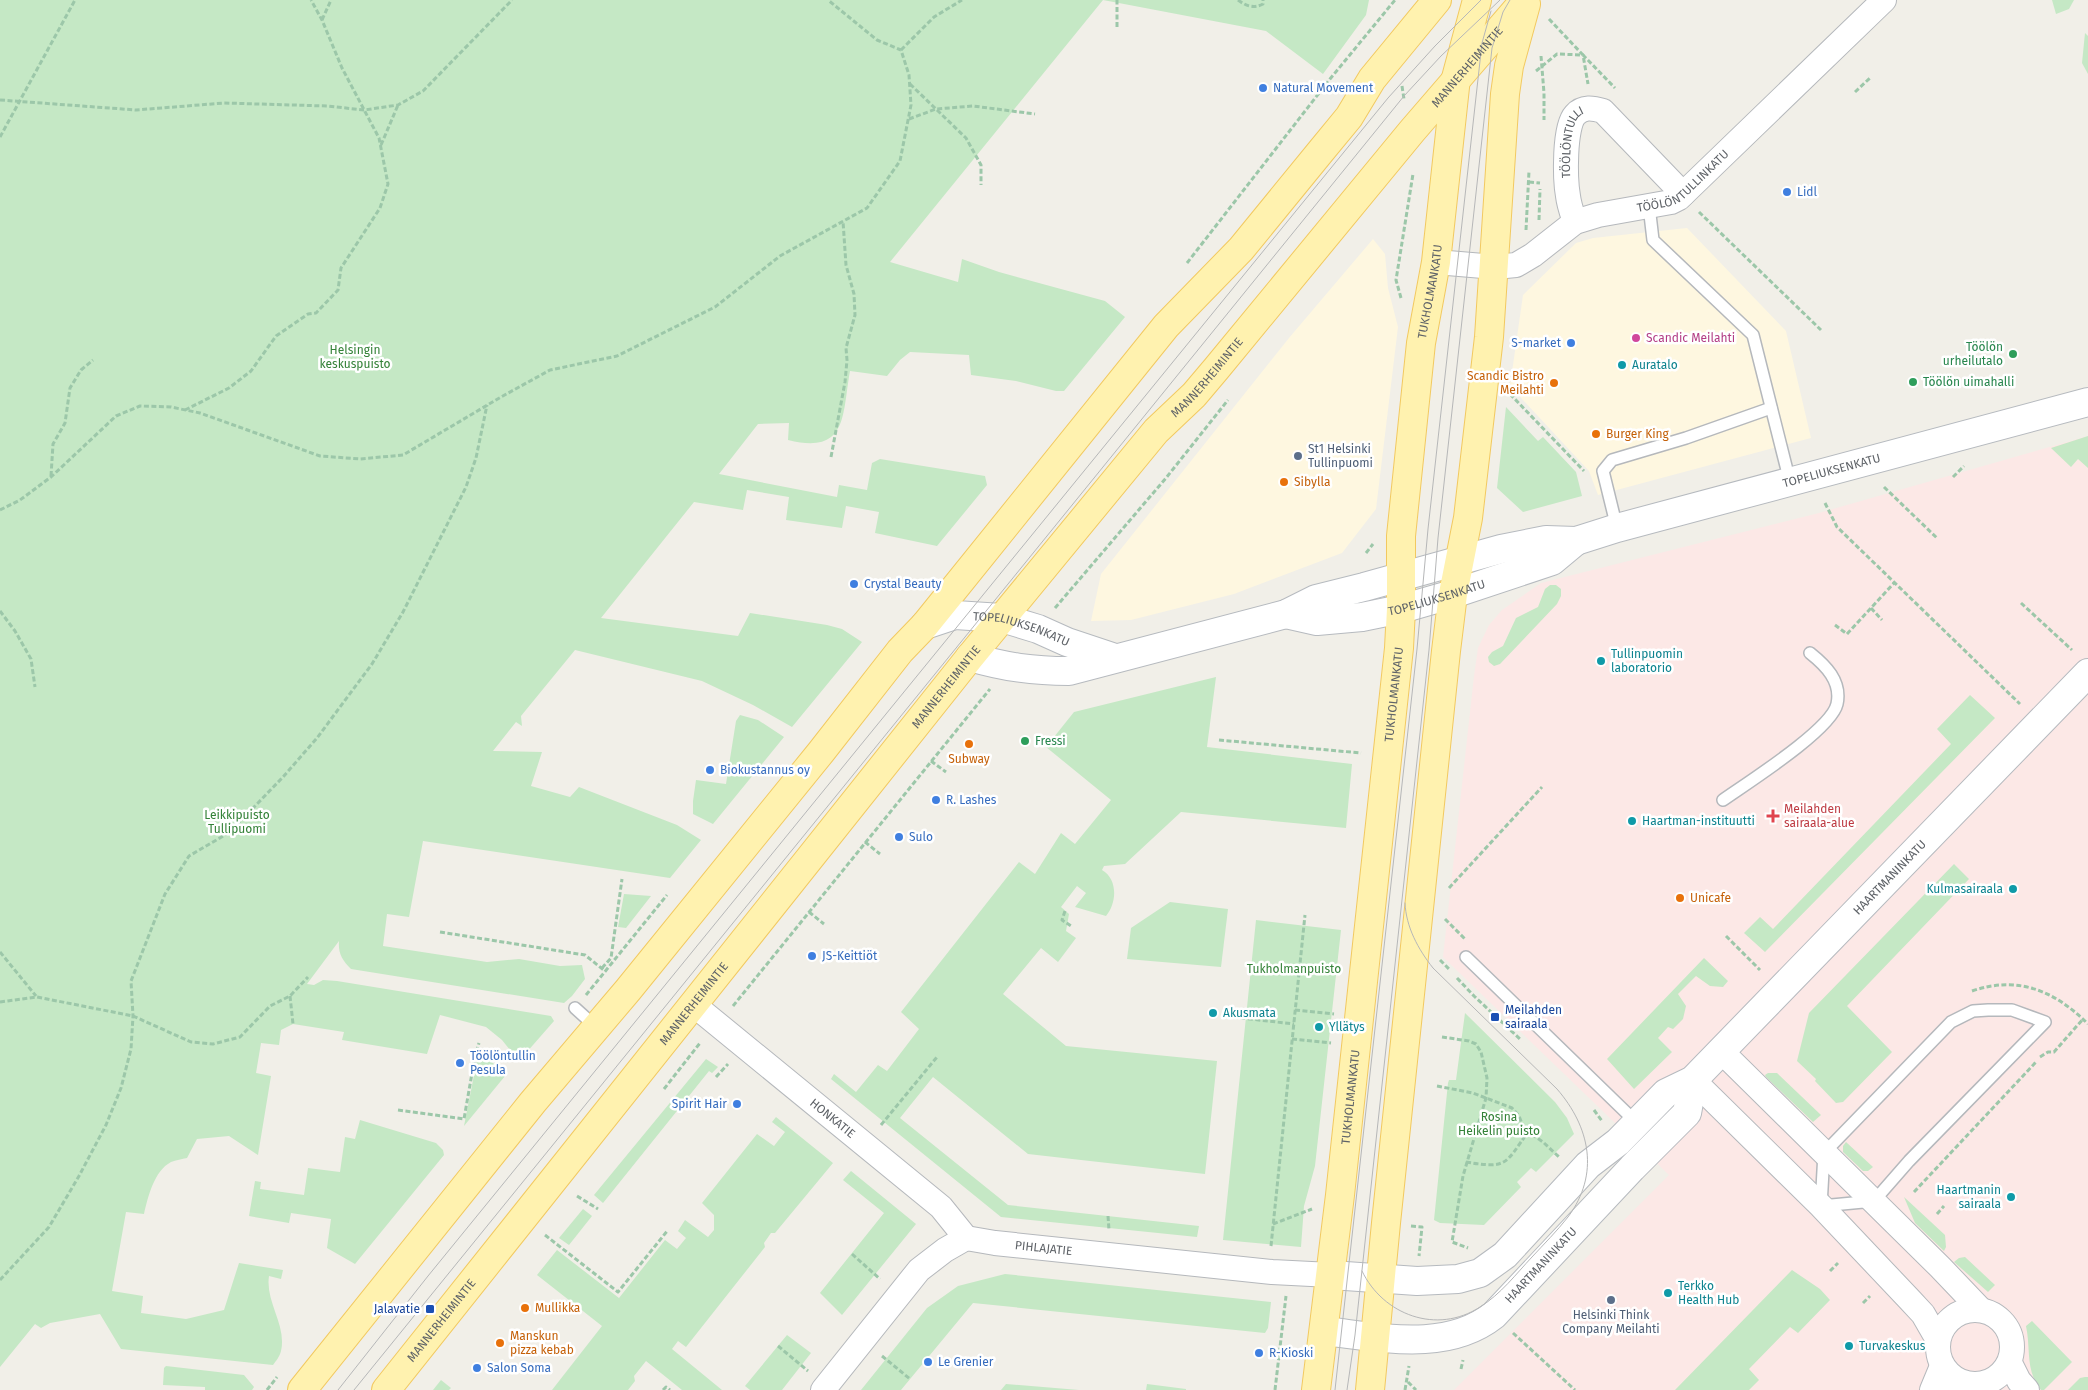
<svg xmlns="http://www.w3.org/2000/svg" width="2088" height="1390" viewBox="0 0 2088 1390" font-family="'Fira Sans',sans-serif">
<rect width="100%" height="100%" fill="#f1efe8"/>
<g fill="#fef7e0">
<polygon points="1687,228 1786,331 1811,438 1598,495 1589,471 1510,386 1523,295 1576,243 1593,238"/>
<polygon points="1373,239 1385,254 1388,288 1398,327 1376,509 1342,553 1234,594 1131,620 1091,621 1101,574 1289,338"/>
</g>
<polygon fill="#fce8e6" points="2088,436 2088,1390 1454,1390 1669,1175 1443,957 1474,676 1478,648 1489,625 1502,610 1541,583 1819,513"/>
<g fill="#c5e8c5">
<path d="M0,0h1103l-213,262 68,20 4,-23 37,13 106,29 20,16 -61,74h-8l-40,-10 -45,-6 -2,-20 -59,-3 -10,8 -13,16 -37,-5c-8,44 -2,84 -62,69l1,-17 -31,1 -39,50 118,23 2,-12 28,5 5,-27 8,-4 105,17 2,9 -50,61 -62,-13 4,-21 -33,-6 -4,22 -56,-8 3,-23 -42,-7 -4,20 -49,-8 -93,116 137,18 12,-23 77,12 15,4 20,13 -70,85 -39,-22 -51,-24 -127,-31 -54,66 1,10 -6,-4 -23,29 49,1 -11,34 39,11 9,-10 98,38 24,15 -31,38 -247,-37 -14,76 -22,-3 -4,32 104,16 32,-3 41,7 22,-1 3,14 -13,17 -8,7 -213,-34c-9,-9 -13,-16 -12,-28l-32,43 7,1 9,-5 14,1 214,35 3,5 -35,40 -17,-21 -16,-13 -46,-12 -13,39 -85,-14 2,-8 -51,-8 -12,6 -2,15 -18,-2 -5,30 15,3 -13,79 -29,-19 -32,3 -10,19c-5,1 -11,2 -16,4 -17,9 -23,35 -27,52l-18,-2 -14,79 31,5 -2,17 45,6 38,-9 15,-47 44,7 -2,9 -12,-3c-4,26 18,49 12,75 -1,5 -5,10 -8,14l-152,-16 -21,-35 -50,9 -9,5 -6,-4 -35,43z"/>
<polygon points="1103,0 1369,0 1366,15 1323,74 1266,31"/>
<polygon points="2052,0 2074,0 2069,9 2056,14"/>
<polygon points="2085,33 2088,36 2088,74 2082,63"/>
<polygon points="1506,407 1538,441 1543,437 1576,472 1582,496 1523,512 1497,488"/>
<polygon points="2088,436 2088,468 2078,459 2071,467 2051,448"/>
<polygon points="1550,585 1556,585 1561,589 1561,596 1557,604 1500,664 1494,666 1489,662 1488,657 1492,652 1503,646 1516,618 1538,607 1545,589"/>
<path d="M1216,677l-9,70 145,17 -6,64 -165,-16 -56,52 -21,2 -2,4c16,9 15,33 4,46l-31,-9 11,-14 -9,-7 -16,21 8,7 -3,17 10,7 -18,24 -17,-14 -38,46 63,52 151,15 -12,113 -177,-20 -95,-77 -33,41 108,87 191,21 -2,11 -196,-20 -170,-138 3,-5 22,18 22,-27 9,6 32,-42 -18,-17 118,-150 16,12 26,-41 14,11 36,-44 -65,-53 28,-35z"/>
<polygon points="1970,695 1995,718 1765,952 1744,933 1760,917 1773,929 1951,744 1937,729"/>
<polygon points="740,715 758,720 784,737 713,824 693,814 693,801 696,780 726,784 736,721"/>
<polygon points="1954,864 1969,879 1847,1006 1892,1052 1843,1102 1836,1103 1815,1081 1816,1079 1797,1061 1809,1013"/>
<polygon points="624,894 651,896 626,928 618,927"/>
<polygon points="1170,902 1228,909 1221,967 1127,959 1131,928"/>
<polygon points="1256,920 1341,930 1315,1166 1304,1206 1301,1247 1223,1240"/>
<polygon points="1704,958 1728,981 1723,987 1710,986 1696,976 1678,994 1686,1006 1683,1019 1673,1029 1668,1027 1658,1038 1672,1052 1634,1089 1607,1059"/>
<polygon points="1465,1013 1555,1102 1567,1118 1574,1134 1536,1172 1531,1168 1517,1182 1521,1187 1484,1225 1440,1223 1434,1220 1448,1083 1449,1080 1456,1080"/>
<polygon points="478,1055 492,1062 505,1076 464,1126"/>
<polygon points="706,1059 718,1067 712,1073 709,1071 603,1203 594,1195"/>
<polygon points="1768,1073 1777,1073 1821,1115 1813,1122 1766,1077 1765,1075"/>
<polygon points="776,1117 833,1163 775,1233 771,1233 764,1243 765,1247 686,1347 678,1341 672,1349 722,1390 682,1390 646,1361 634,1376 635,1381 628,1390 552,1390 602,1326 537,1275 557,1250 619,1298 665,1240 677,1249 686,1238 678,1231 685,1220 708,1237 714,1230 714,1215 702,1203 757,1134 774,1146 785,1132 772,1122"/>
<polygon points="360,1120 436,1143 443,1150 444,1155 355,1264 327,1248 331,1219 291,1213 289,1223 249,1216 255,1181 261,1182 260,1189 304,1195 308,1168 340,1172 345,1137 355,1139"/>
<polygon points="1846,1142 1873,1167 1868,1171 1863,1171 1843,1152 1843,1146"/>
<polygon points="851,1171 916,1224 842,1315 820,1293 884,1213 843,1180"/>
<polygon points="1904,1197 1945,1235 1946,1247 1944,1251 1915,1223"/>
<polygon points="583,1209 592,1216 569,1245 559,1238"/>
<polygon points="1965,1257 1995,1285 1988,1292 1954,1262 1959,1258"/>
<polygon points="1792,1270 1820,1289 1830,1300 1798,1333 1790,1327 1749,1369 1759,1380 1749,1390 1675,1390"/>
<polygon points="1005,1274 1271,1302 1268,1328 1265,1333 973,1303 901,1390 861,1390 927,1308 958,1286"/>
<path d="M2032,1321l40,41 -28,28h-3c-16,-19 -10,-41 -15,-64z"/>
<polygon points="787,1335 811,1353 782,1390 750,1390 745,1386"/>
<polygon points="166,1366 244,1375 254,1387 252,1390 205,1390 205,1387 163,1385 164,1368"/>
<polygon points="2085,1377 2088,1377 2088,1390 2068,1390 2080,1378"/>
<polygon points="441,1380 451,1388 449,1390 433,1390"/>
<polygon points="1006,1384 1079,1390 1001,1390"/>
<polygon points="1147,1384 1186,1389 1186,1390 1146,1390"/>
</g>
<g fill="none" stroke-linecap="round" stroke-linejoin="round">
<g stroke="#b5b8bc" stroke-width="14">
<g id="service">
<polyline points="1649,206 1653,240 1753,335 1790,482"/>
<polyline points="1617,528 1603,471 1612,460 1686,438 1771,408"/>
<path d="M1723,800c24,-17 108,-70 114,-96 5,-23 -12,-39 -27,-51"/>
<polyline points="1466,957 1637,1123"/>
<polyline points="575,1008 596,1027"/>
<polygon points="1988,1010 2012,1010 2045,1022 1909,1161 1874,1201 1821,1206 1824,1153 1951,1022 1973,1011"/>
<polyline points="1948,1390 1950,1375"/>
<polyline points="1973,1390 1975,1385"/>
</g>
</g>
<g stroke="#b5b8bc" stroke-width="26">
<g id="minor">
<path id="s1" d="M1575,222c-3,-9 -6,-17 -7,-26 -3,-17 -4,-69 7,-81 8,-9 18,-7 28,-4l80,83"/>
<path id="s2" d="M1436,262l59,5 21,-2 17,-10 42,-33 23,-7 73,-13 8,-4 205,-198"/>
<path id="s3" d="M694,1005l247,202 25,31"/>
<polyline points="1721,1051 1940,1267 1981,1310"/>
<polyline points="1693,1080 1821,1206 1910,1300 1923,1314 1938,1340"/>
<circle cx="1975" cy="1347" r="37"/>
<polyline points="2010,1363 2019,1381 2027,1390"/>
<path id="s4" d="M823,1390l96,-120 26,-20 21,-12 29,5 277,29 59,3"/>
<polyline points="1932,1390 1942,1366"/>
</g>
</g>
<g stroke="#b6babf" stroke-width="30">
<g id="secondary">
<path id="s5" d="M1286,614l31,7 45,-4 39,-8 52,-15 99,-33 24,-20"/>
<path id="s6" d="M925,625l30,-10 47,3 36,11 29,13 48,16"/>
<path id="s7" d="M970,657c35,10 63,14 99,14l217,-57 30,-15 48,-12 137,-38 45,-9 30,1 41,-13 471,-126"/>
<path id="s8" d="M1331,1275l86,6 41,-2 22,-6 25,-18 83,-90 30,-23 48,-49 27,-13 395,-407"/>
<path id="s9" d="M1324,1331c56,6 122,22 170,-16l138,-147 55,-55 6,-33"/>
</g>
</g>
<g stroke="#f2c960" stroke-width="30">
<g id="primary">
<polyline points="302,1390 533,1102 628,990 821,752 900,651 925,625 1166,326 1241,249 1321,151 1349,117 1372,79 1437,0"/>
<path id="s10" d="M386,1390l584,-733 186,-226 38,-36 22,-26 196,-238 113,-131"/>
<path id="s11" d="M1316,1390l24,-195 59,-547 2,-39v-73l20,-193 15,-81 20,-184 21,-78"/>
<polyline points="1370,1390 1386,1223 1446,651 1453,594 1468,518 1489,337 1505,94 1509,66 1526,4"/>
</g>
</g>
<g stroke="#9cc7a9" stroke-width="3" stroke-dasharray="5 2.5" stroke-linecap="butt">
<path d="M1238,0c8,6 16,9 25,4v-4"/>
<polyline points="1549,19 1583,55 1588,84"/>
<polyline points="322,20 331,0"/>
<polyline points="1117,27 1117,0"/>
<polyline points="901,50 934,17 962,0"/>
<polyline points="1541,56 1544,93 1544,120"/>
<polyline points="1536,71 1557,54 1583,55 1615,88"/>
<polyline points="910,84 966,138 981,165 981,185"/>
<polyline points="1402,86 1404,99"/>
<polyline points="1855,92 1870,78"/>
<polyline points="0,100 136,110 224,103 327,106 364,110 398,105 423,91 512,0"/>
<polyline points="909,119 936,109 973,106 1035,114"/>
<polyline points="0,137 75,0"/>
<polyline points="381,145 398,105"/>
<polyline points="1529,182 1540,183"/>
<polyline points="1699,212 1821,330"/>
<polyline points="1539,220 1540,189"/>
<polyline points="1526,230 1529,171"/>
<polyline points="1187,263 1330,79 1395,0"/>
<polyline points="1401,298 1396,280 1413,174"/>
<polyline points="1510,394 1584,471"/>
<polyline points="185,410 229,388 251,371 276,336 308,314 316,313 338,290 341,268 380,208 388,184 379,138 342,68 322,20 311,0"/>
<polyline points="831,457 845,382 847,360 846,348 855,315 854,294 846,265 843,221"/>
<polyline points="51,476 53,444 65,423 70,388 81,370 93,360"/>
<polyline points="1953,477 1964,466"/>
<polyline points="1884,487 1938,539"/>
<polyline points="1825,503 1837,527 2020,704"/>
<polyline points="0,510 20,500 51,477 116,416 140,406 171,407 200,413 320,456 360,459 403,455 501,397 550,370 617,356 715,307 780,256 867,208 900,161 911,105 909,75 901,50 877,40 828,0"/>
<polyline points="1366,553 1373,544"/>
<polyline points="2021,603 2072,650"/>
<polyline points="1055,608 1166,478 1228,400"/>
<polyline points="1871,608 1882,620"/>
<polyline points="0,611 15,631 31,659 35,687"/>
<polyline points="1835,625 1847,634 1894,583"/>
<polyline points="1219,740 1361,753"/>
<polyline points="931,761 946,772"/>
<polyline points="865,842 880,854"/>
<polyline points="1449,888 1542,787"/>
<polyline points="1065,911 1062,920 1071,926"/>
<polyline points="809,912 824,924"/>
<polyline points="1445,919 1465,939"/>
<polyline points="440,932 585,955 605,971"/>
<polyline points="1726,936 1760,970"/>
<polyline points="0,952 36,996"/>
<polyline points="1440,960 1450,970"/>
<polyline points="602,968 611,958 622,879"/>
<polyline points="1457,978 1474,996 1521,1040"/>
<path d="M1972,991c46,-16 83,0 116,33"/>
<polyline points="586,995 667,895"/>
<polyline points="290,996 293,1024"/>
<polyline points="0,1002 37,997 133,1016 191,1042 213,1044 240,1037 270,1006 290,996 308,977"/>
<polyline points="733,1006 990,689"/>
<polyline points="1295,1010 1334,1014"/>
<polyline points="1233,1017 1294,1024"/>
<polyline points="1442,1037 1469,1041 1476,1044 1481,1052 1487,1078 1486,1098 1463,1176 1452,1242 1468,1248"/>
<polyline points="1292,1039 1331,1043"/>
<polyline points="2040,1057 2048,1052 2054,1052 2083,1019"/>
<polyline points="716,1077 728,1064"/>
<polyline points="1437,1086 1473,1093 1512,1108 1519,1116 1524,1129 1543,1142 1559,1157"/>
<polyline points="664,1089 700,1043"/>
<polyline points="398,1110 464,1119 475,1056 479,1043"/>
<polyline points="1594,1110 1602,1121"/>
<polyline points="881,1125 937,1057"/>
<path d="M1466,1162c42,7 39,2 62,-30"/>
<polyline points="1914,1192 2036,1062"/>
<polyline points="577,1196 598,1209"/>
<polyline points="1937,1214 1944,1206"/>
<polyline points="1108,1216 1109,1230"/>
<polyline points="1273,1224 1312,1209"/>
<polyline points="1411,1226 1422,1227 1419,1256"/>
<polyline points="545,1235 618,1292 668,1230"/>
<polyline points="1271,1246 1305,915"/>
<polyline points="852,1254 880,1279"/>
<polyline points="1830,1271 1838,1263"/>
<polyline points="0,1280 49,1227 79,1176 106,1125 121,1088 131,1049 133,1016 131,981 165,894 189,856 230,832 283,777 317,738 372,664 403,612 466,487 476,458 487,405"/>
<polyline points="1863,1303 1870,1296"/>
<polyline points="1513,1333 1575,1390"/>
<polyline points="778,1346 808,1371"/>
<polyline points="882,1356 910,1379"/>
<polyline points="1461,1369 1463,1360"/>
<polyline points="1408,1382 1416,1390"/>
<polyline points="267,1390 277,1377"/>
<polyline points="663,1390 666,1387 670,1390"/>
<polyline points="1275,1390 1286,1296"/>
<polyline points="1405,1390 1409,1366"/>
</g>
<use href="#service" stroke="#fff" stroke-width="11"/>
<use href="#minor" stroke="#fff" stroke-width="24"/>
<use href="#secondary" stroke="#fff" stroke-width="28"/>
<use href="#primary" stroke="#fff2af" stroke-width="28"/>
<g stroke="#b6b7b8" stroke-width="1">
<path d="M1362,1271c21,44 75,64 118,36 21,-13 36,-33 52,-50 12,-13 25,-26 36,-40 32,-43 22,-90 -11,-128l-124,-121c-15,-19 -27,-41 -28,-65"/>
<polyline points="338,1390 428,1276 1388,98 1435,46 1481,0"/>
<polyline points="354,1390 1404,96 1441,56 1500,0"/>
<polyline points="1335,1390 1417,649 1428,529 1482,43 1491,11"/>
<polyline points="1347,1390 1355,1335 1429,650 1438,538 1492,48 1503,12 1510,0"/>
</g>
</g>
<g fill="#3f7fe0" stroke="#fff" stroke-width="2">
<circle cx="1263" cy="88" r="5"/>
<circle cx="1787" cy="192" r="5"/>
<circle cx="1571" cy="343" r="5"/>
<circle cx="854" cy="584" r="5"/>
<circle cx="710" cy="770" r="5"/>
<circle cx="936" cy="800" r="5"/>
<circle cx="899" cy="837" r="5"/>
<circle cx="812" cy="956" r="5"/>
<circle cx="460" cy="1063" r="5"/>
<circle cx="737" cy="1104" r="5"/>
<circle cx="1259" cy="1353" r="5"/>
<circle cx="928" cy="1362" r="5"/>
<circle cx="477" cy="1368" r="5"/>
</g>
<circle fill="#d1479c" stroke="#fff" stroke-width="2" cx="1636" cy="338" r="5"/>
<g fill="#2e9e5b" stroke="#fff" stroke-width="2">
<circle cx="2013" cy="354" r="5"/>
<circle cx="1913" cy="382" r="5"/>
<circle cx="1025" cy="741" r="5"/>
</g>
<g fill="#0f9aa8" stroke="#fff" stroke-width="2">
<circle cx="1622" cy="365" r="5"/>
<circle cx="1601" cy="661" r="5"/>
<circle cx="1632" cy="821" r="5"/>
<circle cx="2013" cy="889" r="5"/>
<circle cx="1213" cy="1013" r="5"/>
<circle cx="1319" cy="1027" r="5"/>
<circle cx="2011" cy="1197" r="5"/>
<circle cx="1668" cy="1293" r="5"/>
<circle cx="1849" cy="1346" r="5"/>
</g>
<g fill="#e8710a" stroke="#fff" stroke-width="2">
<circle cx="1554" cy="383" r="5"/>
<circle cx="1596" cy="434" r="5"/>
<circle cx="1284" cy="482" r="5"/>
<circle cx="969" cy="744" r="5"/>
<circle cx="1680" cy="898" r="5"/>
<circle cx="525" cy="1308" r="5"/>
<circle cx="500" cy="1343" r="5"/>
</g>
<g fill="#5c6f8a" stroke="#fff" stroke-width="2">
<circle cx="1298" cy="456" r="5"/>
<circle cx="1611" cy="1300" r="5"/>
</g>
<path fill="#e0444e" stroke="#fff" stroke-width="2" d="M1770.5 808.5h5v5h5v5h-5v5h-5v-5h-5v-5h5z"/>
<g fill="#1a4fb4" stroke="#fff" stroke-width="2">
<rect x="1490" y="1012" width="10" height="10" rx="2.5"/>
<rect x="425" y="1304" width="10" height="10" rx="2.5"/>
</g>
<g text-anchor="middle" dominant-baseline="central" stroke-width="5" stroke-linejoin="round" paint-order="stroke">
<g font-size="12" fill="#5f6368" stroke="#fff">
<text stroke="none"><textPath href="#s10" startOffset="1709">MANNERHEIMINTIE</textPath></text>
<text stroke="none"><textPath href="#s1" startOffset="82">TÖÖLÖNTULLI</textPath></text>
<text stroke="none"><textPath href="#s2" startOffset="272">TÖÖLÖNTULLINKATU</textPath></text>
<text stroke="none"><textPath href="#s11" startOffset="1105">TUKHOLMANKATU</textPath></text>
<text stroke="none"><textPath href="#s10" startOffset="1304">MANNERHEIMINTIE</textPath></text>
<text stroke="none"><textPath href="#s7" startOffset="891">TOPELIUKSENKATU</textPath></text>
<text stroke="none"><textPath href="#s5" startOffset="154">TOPELIUKSENKATU</textPath></text>
<text stroke="none"><textPath href="#s6" startOffset="100">TOPELIUKSENKATU</textPath></text>
<text stroke="none"><textPath href="#s10" startOffset="899">MANNERHEIMINTIE</textPath></text>
<text stroke="none"><textPath href="#s11" startOffset="700">TUKHOLMANKATU</textPath></text>
<text stroke="none"><textPath href="#s8" startOffset="722">HAARTMANINKATU</textPath></text>
<text stroke="none"><textPath href="#s10" startOffset="494">MANNERHEIMINTIE</textPath></text>
<text stroke="none"><textPath href="#s11" startOffset="295">TUKHOLMANKATU</textPath></text>
<text stroke="none"><textPath href="#s3" startOffset="179">HONKATIE</textPath></text>
<text stroke="none"><textPath href="#s4" startOffset="289">PIHLAJATIE</textPath></text>
<text stroke="none"><textPath href="#s9" startOffset="244">HAARTMANINKATU</textPath></text>
<text stroke="none"><textPath href="#s10" startOffset="89">MANNERHEIMINTIE</textPath></text>
</g>
<g font-size="12" fill="#366cbe" stroke="#fff" text-anchor="start">
<text x="1273" y="88">Natural Movement</text>
<text x="1797" y="192">Lidl</text>
<text x="1561" y="343" text-anchor="end">S-market</text>
<text x="864" y="584">Crystal Beauty</text>
<text x="720" y="770">Biokustannus oy</text>
<text x="946" y="800">R. Lashes</text>
<text x="909" y="837">Sulo</text>
<text x="822" y="956">JS-Keittiöt</text>
<text x="470" y="1056">Töölöntullin<tspan x="470" dy="14">Pesula</tspan></text>
<text x="727" y="1104" text-anchor="end">Spirit Hair</text>
<text x="1269" y="1353">R-Kioski</text>
<text x="938" y="1362">Le Grenier</text>
<text x="487" y="1368">Salon Soma</text>
</g>
<g font-size="12" fill="#b23c85" stroke="#fff" text-anchor="start">
<text x="1646" y="338">Scandic Meilahti</text>
</g>
<g font-size="12" fill="#27864d" stroke="#fff" text-anchor="start">
<text x="2003" y="347" text-anchor="end">Töölön<tspan x="2003" dy="14">urheilutalo</tspan></text>
<text x="1923" y="382">Töölön uimahalli</text>
<text x="1035" y="741">Fressi</text>
</g>
<g font-size="12" fill="#348238" stroke="#fff">
<text x="355" y="350">Helsingin<tspan x="355" dy="14">keskuspuisto</tspan></text>
<text x="237" y="815">Leikkipuisto<tspan x="237" dy="14">Tullipuomi</tspan></text>
<text x="1294" y="969">Tukholmanpuisto</text>
<text x="1499" y="1117">Rosina<tspan x="1499" dy="14">Heikelin puisto</tspan></text>
</g>
<g font-size="12" fill="#0d838f" stroke="#fff" text-anchor="start">
<text x="1632" y="365">Auratalo</text>
<text x="1611" y="654">Tullinpuomin<tspan x="1611" dy="14">laboratorio</tspan></text>
<text x="1642" y="821">Haartman-instituutti</text>
<text x="2003" y="889" text-anchor="end">Kulmasairaala</text>
<text x="1223" y="1013">Akusmata</text>
<text x="1329" y="1027">Yllätys</text>
<text x="2001" y="1190" text-anchor="end">Haartmanin<tspan x="2001" dy="14">sairaala</tspan></text>
<text x="1678" y="1286">Terkko<tspan x="1678" dy="14">Health Hub</tspan></text>
<text x="1859" y="1346">Turvakeskus</text>
</g>
<g font-size="12" fill="#c56008" stroke="#fff" text-anchor="start">
<text x="1544" y="376" text-anchor="end">Scandic Bistro<tspan x="1544" dy="14">Meilahti</tspan></text>
<text x="1606" y="434">Burger King</text>
<text x="1294" y="482">Sibylla</text>
<text x="969" y="759" text-anchor="middle">Subway</text>
<text x="1690" y="898">Unicafe</text>
<text x="535" y="1308">Mullikka</text>
<text x="510" y="1336">Manskun<tspan x="510" dy="14">pizza kebab</tspan></text>
</g>
<g font-size="12" fill="#4e5e75" stroke="#fff" text-anchor="start">
<text x="1308" y="449">St1 Helsinki<tspan x="1308" dy="14">Tullinpuomi</tspan></text>
<text x="1611" y="1315" text-anchor="middle">Helsinki Think<tspan x="1611" dy="14">Company Meilahti</tspan></text>
</g>
<g font-size="12" fill="#be3a42" stroke="#fff" text-anchor="start">
<text x="1784" y="809">Meilahden<tspan x="1784" dy="14">sairaala-alue</tspan></text>
</g>
<g font-size="12" fill="#164399" stroke="#fff" text-anchor="start">
<text x="1505" y="1010">Meilahden<tspan x="1505" dy="14">sairaala</tspan></text>
<text x="420" y="1309" text-anchor="end">Jalavatie</text>
</g>
</g>
</svg>
